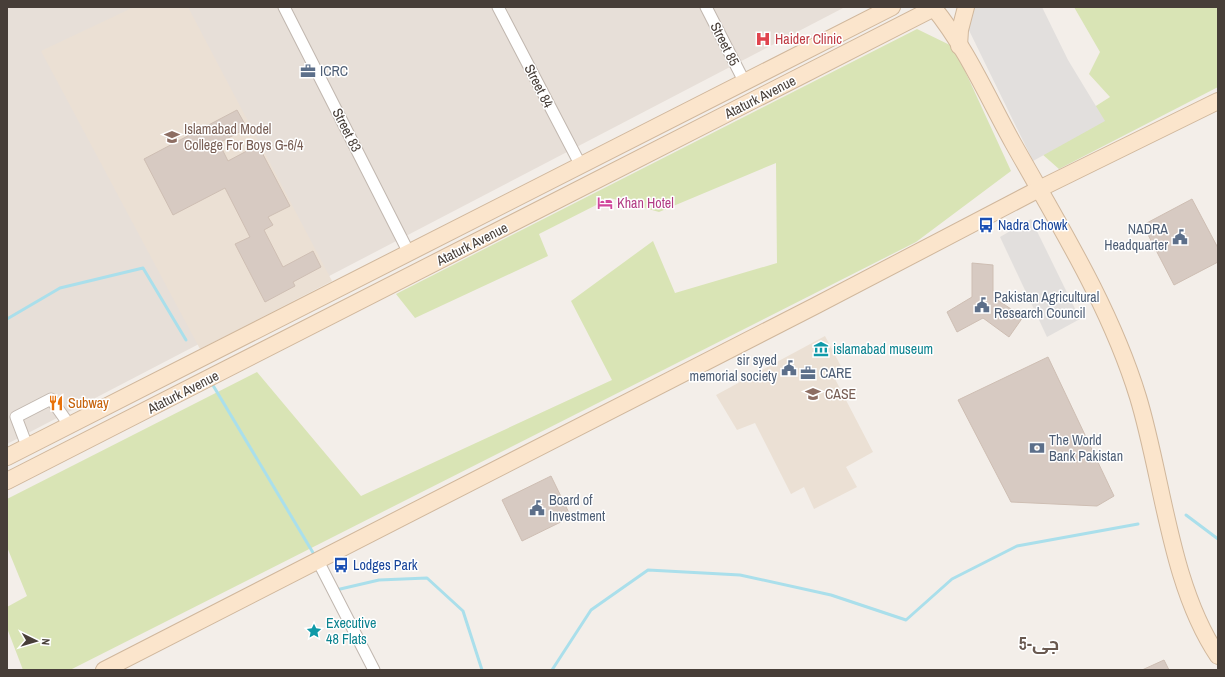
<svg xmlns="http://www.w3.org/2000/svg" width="1225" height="677" viewBox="0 0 1225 677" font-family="'Archivo Narrow',Cairo,sans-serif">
<rect width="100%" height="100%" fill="#f3eee9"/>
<polygon fill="#e7dfd8" points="7,7 845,7 7,444"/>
<g fill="#ebe0d4">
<polygon points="134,7 188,7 332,281 200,349 41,51"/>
<polygon points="825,336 845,374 835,379 873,452 846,467 857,487 814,509 804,487 791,494 755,423 737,430 716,395"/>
</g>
<g fill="#d9e4b5">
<polygon points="1074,7 1218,7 1218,87 1059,169 1033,146 1110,97 1089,74 1100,52"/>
<polygon points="917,29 954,47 1011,171 916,242 70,670 23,670 7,628 7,607 27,596 7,547 7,499 257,372 361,496 612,380 571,301 653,241 675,293 777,263 776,163 659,212 610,198 539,234 548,256 415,318 396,294"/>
</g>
<g fill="#e2dfdd">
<polygon points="975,7 1042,7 1068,60 1105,121 1033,161 961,14"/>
<polygon points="1031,219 1080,319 1047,337 1000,237"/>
</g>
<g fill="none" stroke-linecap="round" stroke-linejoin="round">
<g stroke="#aadfeb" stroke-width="3">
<polyline points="7,319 60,288 143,268 186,340"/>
<polyline points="211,382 315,556"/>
<polyline points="1186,515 1218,539"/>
<polyline points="336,590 379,580 427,578 463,611 482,670"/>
<polyline points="552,670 591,610 648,570 740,575 831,595 906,620 952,579 1017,546 1138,524"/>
</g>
</g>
<g fill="#d7cac2" stroke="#cebeb3">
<polygon points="237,110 247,128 219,143 228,161 258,145 290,206 268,217 273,225 264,230 283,267 313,251 321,267 293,282 295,286 265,302 235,244 250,237 225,188 173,215 144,159"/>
<polygon points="1192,199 1218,248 1218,262 1174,285 1143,225"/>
<polygon points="972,263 993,265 993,297 1023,317 1009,337 983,318 957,332 947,312 972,297"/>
<polygon points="1048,357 1114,496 1097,506 1011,502 958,400"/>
<polygon points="551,476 571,517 522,541 502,500"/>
<polygon points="1164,660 1169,670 1142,670"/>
</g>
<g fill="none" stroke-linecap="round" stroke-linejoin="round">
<g stroke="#c1b7af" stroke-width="13">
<g id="street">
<polyline points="284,7 409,253"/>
<polyline points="498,7 580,164"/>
<polyline points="706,7 744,81"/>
<polyline points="27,446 16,417 51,399 70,426"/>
<polyline points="318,561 374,670"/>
</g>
</g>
<g stroke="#d0b79c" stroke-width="18">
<g id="secondary">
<path d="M933,7c33,40 55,91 80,136 46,82 97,163 125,254 25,82 32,188 80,259"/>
<polyline points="959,46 960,30 966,7"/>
<polyline points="7,457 892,7"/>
<polyline points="7,481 936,7"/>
<polyline points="104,670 815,306 1039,189 1218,101"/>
</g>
</g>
<use href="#street" stroke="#fff" stroke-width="11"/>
<use href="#secondary" stroke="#fbe5cc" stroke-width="16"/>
</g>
<defs>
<g id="hospital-bare" transform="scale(1.2)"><path d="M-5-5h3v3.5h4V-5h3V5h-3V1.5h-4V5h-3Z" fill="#e0444e" stroke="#fff" stroke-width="2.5" paint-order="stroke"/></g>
<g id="office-bare" transform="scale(1.2)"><path d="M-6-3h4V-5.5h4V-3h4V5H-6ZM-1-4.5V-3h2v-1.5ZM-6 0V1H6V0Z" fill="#5c6f8a" stroke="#fff" stroke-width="2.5" paint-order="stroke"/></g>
<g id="university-bare" transform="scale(1.2)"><path d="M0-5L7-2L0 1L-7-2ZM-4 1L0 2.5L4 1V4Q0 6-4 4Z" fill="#8d6e63" stroke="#fff" stroke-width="2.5" paint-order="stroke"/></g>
<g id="hotel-bare" transform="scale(1.2)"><path d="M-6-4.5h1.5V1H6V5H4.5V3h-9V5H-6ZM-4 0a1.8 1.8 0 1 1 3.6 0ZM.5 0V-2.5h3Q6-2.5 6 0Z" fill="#d1479c" stroke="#fff" stroke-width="2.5" paint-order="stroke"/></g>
<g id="bus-bare" transform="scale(1.2)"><path d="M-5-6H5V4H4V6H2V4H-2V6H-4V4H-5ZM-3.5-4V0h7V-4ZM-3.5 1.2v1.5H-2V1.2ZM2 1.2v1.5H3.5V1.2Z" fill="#1a4fb4" stroke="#fff" stroke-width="2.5" paint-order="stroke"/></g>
<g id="civic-bare" transform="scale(1.2)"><path d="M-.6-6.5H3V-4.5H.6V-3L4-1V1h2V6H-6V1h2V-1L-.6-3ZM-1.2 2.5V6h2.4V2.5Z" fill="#5c6f8a" stroke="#fff" stroke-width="2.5" paint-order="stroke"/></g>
<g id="museum-bare" transform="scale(1.2)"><path d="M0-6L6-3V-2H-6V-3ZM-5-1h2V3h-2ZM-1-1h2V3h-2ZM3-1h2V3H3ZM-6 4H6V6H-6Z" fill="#0f9aa8" stroke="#fff" stroke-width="2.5" paint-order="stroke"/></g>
<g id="restaurant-bare" transform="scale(1.2)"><path d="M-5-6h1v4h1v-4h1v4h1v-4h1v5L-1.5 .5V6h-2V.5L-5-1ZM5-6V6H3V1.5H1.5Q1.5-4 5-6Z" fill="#e8710a" stroke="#fff" stroke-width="2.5" paint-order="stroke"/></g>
<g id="bank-bare" transform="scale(1.2)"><path d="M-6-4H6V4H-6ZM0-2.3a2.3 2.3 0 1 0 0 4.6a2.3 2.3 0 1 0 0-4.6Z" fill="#5c6f8a" stroke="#fff" stroke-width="2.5" paint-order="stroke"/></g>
<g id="sight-bare" transform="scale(1.2)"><path d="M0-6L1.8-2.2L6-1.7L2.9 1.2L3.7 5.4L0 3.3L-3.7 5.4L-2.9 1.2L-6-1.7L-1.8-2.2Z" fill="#0f9aa8" stroke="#fff" stroke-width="2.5" paint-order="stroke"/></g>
</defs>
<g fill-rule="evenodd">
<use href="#hospital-bare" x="763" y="39"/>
<use href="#office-bare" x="308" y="71"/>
<use href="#university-bare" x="172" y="137"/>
<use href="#hotel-bare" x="605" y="203"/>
<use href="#bus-bare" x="986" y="225"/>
<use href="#civic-bare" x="1180" y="237"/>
<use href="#civic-bare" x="982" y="305"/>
<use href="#museum-bare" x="821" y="349"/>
<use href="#civic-bare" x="789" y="368"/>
<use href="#office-bare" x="808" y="373"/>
<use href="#university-bare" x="813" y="394"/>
<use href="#restaurant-bare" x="56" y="403"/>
<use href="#bank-bare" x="1037" y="448"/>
<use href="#civic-bare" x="537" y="508"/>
<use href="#bus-bare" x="341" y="565"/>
<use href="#sight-bare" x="314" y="631"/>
</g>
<g text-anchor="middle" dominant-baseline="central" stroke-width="3" stroke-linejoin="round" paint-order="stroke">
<g font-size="14" fill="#be3a42" stroke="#fff" text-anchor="start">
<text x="775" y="39">Haider Clinic</text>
</g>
<g font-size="14" fill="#473e38" stroke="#fff">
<text transform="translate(725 44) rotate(63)">Street 85</text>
<text transform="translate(539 86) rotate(63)">Street 84</text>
<text transform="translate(760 97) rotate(-27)">Ataturk Avenue</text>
<text transform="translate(347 130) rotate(63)">Street 83</text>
<text transform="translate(472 244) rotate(-27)">Ataturk Avenue</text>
<text transform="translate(183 392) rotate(-27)">Ataturk Avenue</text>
</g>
<g font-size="14" fill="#4e5e75" stroke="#fff" text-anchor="start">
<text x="320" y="71">ICRC</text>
<text x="1168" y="229" text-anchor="end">NADRA<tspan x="1168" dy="16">Headquarter</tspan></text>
<text x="994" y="297">Pakistan Agricultural<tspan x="994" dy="16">Research Council</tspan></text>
<text x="777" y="360" text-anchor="end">sir syed<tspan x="777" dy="16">memorial society</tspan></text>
<text x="820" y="373">CARE</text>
<text x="1049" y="440">The World<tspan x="1049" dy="16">Bank Pakistan</tspan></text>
<text x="549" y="500">Board of<tspan x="549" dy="16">Investment</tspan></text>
</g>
<g font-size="14" fill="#785e54" stroke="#fff" text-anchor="start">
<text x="184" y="129">Islamabad Model<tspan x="184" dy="16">College For Boys G-6/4</tspan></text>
<text x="825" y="394">CASE</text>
</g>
<g font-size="14" fill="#b23c85" stroke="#fff" text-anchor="start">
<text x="617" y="203">Khan Hotel</text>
</g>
<g font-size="14" fill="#164399" stroke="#fff" text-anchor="start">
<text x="998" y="225">Nadra Chowk</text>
<text x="353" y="565">Lodges Park</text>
</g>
<g font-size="14" fill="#0d838f" stroke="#fff" text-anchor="start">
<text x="833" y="349">islamabad museum</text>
<text x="326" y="623">Executive<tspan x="326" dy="16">48 Flats</tspan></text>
</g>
<g font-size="14" fill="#c56008" stroke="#fff" text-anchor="start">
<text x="68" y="403">Subway</text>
</g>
<g font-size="18" font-weight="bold" fill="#695950" stroke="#fff">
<text x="1039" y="643">جی-5</text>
</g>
</g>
<rect width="1225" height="677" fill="none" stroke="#473e38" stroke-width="16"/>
<g transform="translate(36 641) rotate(95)" stroke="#ffffff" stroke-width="3" paint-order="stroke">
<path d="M0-3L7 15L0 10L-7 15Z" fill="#473e38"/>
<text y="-6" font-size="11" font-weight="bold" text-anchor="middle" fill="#473e38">N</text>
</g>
</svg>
